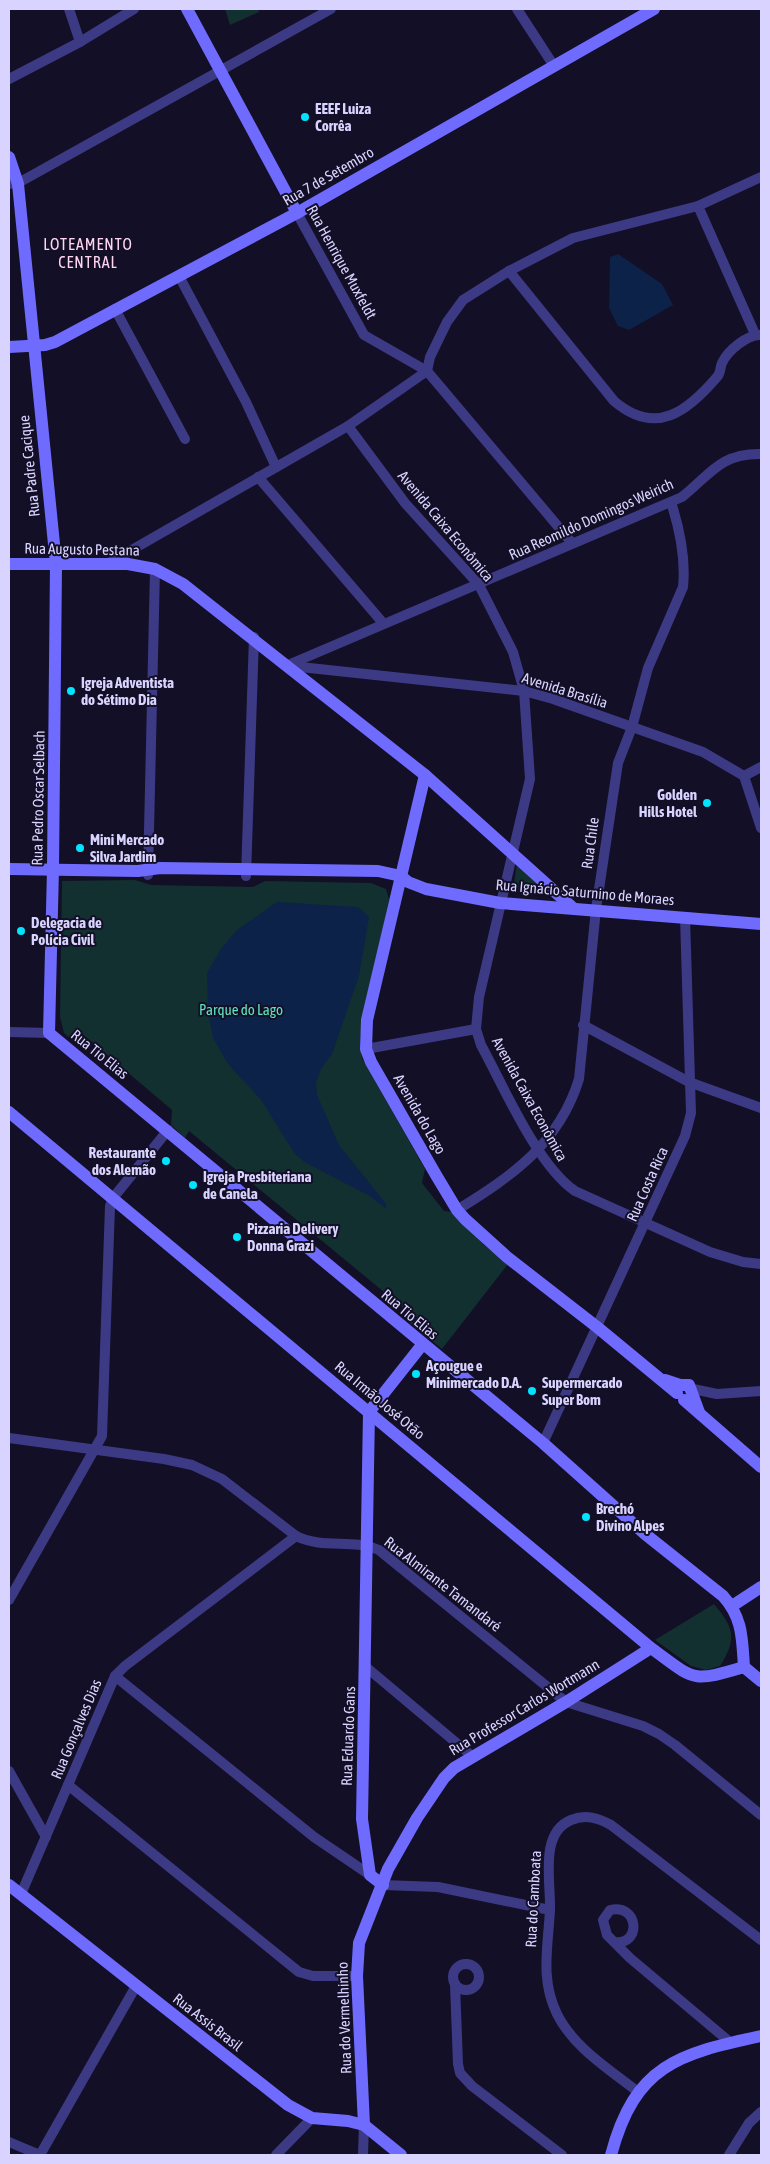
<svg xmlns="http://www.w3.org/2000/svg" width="770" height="2164" viewBox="0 0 770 2164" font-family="'Asap Condensed',sans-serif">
<rect width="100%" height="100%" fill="#130f26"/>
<g fill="#12302f">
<polygon points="225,9 258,9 259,12 230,25"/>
<polygon points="517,863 554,893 513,890"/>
<polygon points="135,880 151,885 253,887 265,881 371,883 386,889 389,899 360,1037 362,1058 425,1169 422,1183 444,1211 453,1212 484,1245 508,1264 442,1349 406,1320 407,1311 189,1131 185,1138 171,1125 172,1110 80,1032 78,1045 64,1033 60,1017 62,881"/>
<path d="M714,1604c19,23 24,34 6,62l-14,4 -15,-4 -36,-26z"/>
</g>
<g fill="#0c2248">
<polygon points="618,254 662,284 673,305 629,330 618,326 609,308 610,257"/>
<polygon points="277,902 358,907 369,917 359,976 332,1054 321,1069 316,1082 317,1095 339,1145 384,1201 387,1206 385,1208 370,1196 306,1163 295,1154 261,1100 228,1064 213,1038 208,1012 207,973 221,949 237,930"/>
</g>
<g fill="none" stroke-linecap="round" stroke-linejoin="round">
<g stroke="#3d3a85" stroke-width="10">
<polyline points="69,9 80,42"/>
<polyline points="517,9 554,66"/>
<polyline points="9,79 80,42 134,9"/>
<polyline points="9,184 20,182 331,9"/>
<polyline points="698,206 755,334"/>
<polyline points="297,213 364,335 427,371 572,543"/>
<path d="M509,271l105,130c42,36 74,10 103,-24 4,-4 3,-10 5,-14 6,-13 26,-29 39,-28"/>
<polyline points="179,276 246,402 276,467"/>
<polyline points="115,309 185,439"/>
<polyline points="427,371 430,357 447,322 463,300 509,271 573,238 698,206 761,177"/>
<path d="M348,426l57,77 74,82 34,67 11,39 6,88 -51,218 -3,32 5,16c23,42 56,120 94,146l135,61 33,10 18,2"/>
<polyline points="258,477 383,623"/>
<polyline points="109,563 348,426 427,371"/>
<path d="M288,665l394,-168c28,-22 38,-44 79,-43"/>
<polyline points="291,666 524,691 553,699 703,752 744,776"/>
<polyline points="744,776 761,828"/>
<polyline points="744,776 761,767"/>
<polyline points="148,875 155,569"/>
<polyline points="246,876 254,637"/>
<polyline points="583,1025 689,1082 761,1108"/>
<polyline points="9,1032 49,1033"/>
<polyline points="366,1049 476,1029"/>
<path d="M457,1210c55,-34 102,-66 122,-131l17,-170 22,-146 14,-36 16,-59 35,-81c3,-29 -3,-57 -12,-85"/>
<polyline points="693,1389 717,1394 761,1391"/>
<path d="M9,1438l155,21 28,6 30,14 74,57c29,14 55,2 83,14l187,152 77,24 16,8 16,11 86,70"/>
<polyline points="543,1443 685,1136 691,1113 685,917"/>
<polyline points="9,1600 102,1436 110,1206 113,1198 168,1130"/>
<polyline points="366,1667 472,1756"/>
<polyline points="115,1676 314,1837 370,1875"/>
<polyline points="9,1771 46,1837"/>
<polyline points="68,1785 299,1972 313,1976 357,1976"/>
<polyline points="383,1885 438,1887 550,1910"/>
<polyline points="21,1894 115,1676 125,1666 296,1536"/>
<path d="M614,1942c28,4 25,-39 -4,-32l-7,10 4,15 23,23 101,85"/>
<circle cx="466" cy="1977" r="13"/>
<polyline points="455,1984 458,2064 460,2073 472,2086 562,2155"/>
<path d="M638,2092c-29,-23 -64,-44 -81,-78 -17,-35 -9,-67 -7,-104 1,-28 -11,-77 21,-90 15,-6 27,-2 40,5l150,115"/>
<polyline points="9,2142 40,2155 136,1986"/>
<polyline points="276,2155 312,2118"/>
<polyline points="363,2155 364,2125"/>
<polyline points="729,2155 749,2123 761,2112"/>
</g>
<g stroke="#6f6bff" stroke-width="12">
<polyline points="187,9 297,213"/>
<path d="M9,157l9,27 38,380 -3,305 -4,164 494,410 102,91 78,62c20,22 19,43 21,71"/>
<polyline points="9,347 45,345 55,342 297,213 654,9"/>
<polyline points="9,564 128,564 155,569 183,584 425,775 573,908"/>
<polyline points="425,775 367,1020 366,1049 371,1062 436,1175 457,1210 465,1219 507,1257 597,1327 677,1393"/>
<polyline points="9,869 138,871 160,868 378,871 401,876 408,882 426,889 500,903 761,924"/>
<path d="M9,1112l642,536c44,32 39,35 93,19"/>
<polyline points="665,1380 680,1385 689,1385 699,1412"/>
<polyline points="684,1400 761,1467"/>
<polyline points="369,1412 362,1819 370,1875 383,1885"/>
<polyline points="369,1412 422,1345"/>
<polyline points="732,1606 761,1587"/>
<polyline points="744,1667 761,1681"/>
<polyline points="9,1885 288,2105 312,2118 348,2121 364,2125 401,2155"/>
<polyline points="364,2125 357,1976 359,1943 388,1869 417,1818 444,1778 454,1768 566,1702 651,1648"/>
<path d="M611,2155c24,-90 67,-101 150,-119"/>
</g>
</g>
<g fill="#00e5ff" stroke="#130f26" stroke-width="2">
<circle cx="305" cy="117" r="5"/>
<circle cx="71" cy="691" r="5"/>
<circle cx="707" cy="803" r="5"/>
<circle cx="80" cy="848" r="5"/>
<circle cx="21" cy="931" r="5"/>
<circle cx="166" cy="1161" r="5"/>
<circle cx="193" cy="1185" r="5"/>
<circle cx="237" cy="1237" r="5"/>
<circle cx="416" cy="1374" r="5"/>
<circle cx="532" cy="1391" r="5"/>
<circle cx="586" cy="1517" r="5"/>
</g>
<g text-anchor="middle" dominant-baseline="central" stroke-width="4" stroke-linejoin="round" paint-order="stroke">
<g font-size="15" font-weight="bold" fill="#d9d4ff" stroke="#130f26" text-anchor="start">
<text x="315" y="108">EEEF Luiza<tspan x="315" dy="17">Corrêa</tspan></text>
<text x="81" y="682">Igreja Adventista<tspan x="81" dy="17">do Sétimo Dia</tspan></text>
<text x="697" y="794" text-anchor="end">Golden<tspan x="697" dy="17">Hills Hotel</tspan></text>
<text x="90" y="839">Mini Mercado<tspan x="90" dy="17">Silva Jardim</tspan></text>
<text x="31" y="922">Delegacia de<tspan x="31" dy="17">Polícia Civil</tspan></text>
<text x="156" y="1152" text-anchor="end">Restaurante<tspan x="156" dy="17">dos Alemão</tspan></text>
<text x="203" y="1176">Igreja Presbiteriana<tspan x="203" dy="17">de Canela</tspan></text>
<text x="247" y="1228">Pizzaria Delivery<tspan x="247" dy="17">Donna Grazi</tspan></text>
<text x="426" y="1365">Açougue e<tspan x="426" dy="17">Minimercado D.A.</tspan></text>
<text x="542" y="1382">Supermercado<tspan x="542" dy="17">Super Bom</tspan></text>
<text x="596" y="1508">Brechó<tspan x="596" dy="17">Divino Alpes</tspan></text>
</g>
<g font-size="15" fill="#d9d4ff" stroke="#130f26">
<text transform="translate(328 176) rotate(-30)">Rua 7 de Setembro</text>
<text transform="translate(342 262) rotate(61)">Rua Henrique Muxfeldt</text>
<text transform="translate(29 466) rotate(-96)">Rua Padre Cacique</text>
<text transform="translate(591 519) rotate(-24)">Rua Reomildo Domingos Weirich</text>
<text transform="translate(446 526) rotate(50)">Avenida Caixa Econômica</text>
<text transform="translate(82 549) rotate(1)">Rua Augusto Pestana</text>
<text transform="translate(565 690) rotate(17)">Avenida Brasília</text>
<text transform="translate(38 798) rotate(-89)">Rua Pedro Oscar Selbach</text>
<text transform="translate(590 843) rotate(-82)">Rua Chile</text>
<text transform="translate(585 892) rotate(5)">Rua Ignácio Saturnino de Moraes</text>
<text transform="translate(100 1054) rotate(39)">Rua Tio Elias</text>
<text transform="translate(530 1099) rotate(61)">Avenida Caixa Econômica</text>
<text transform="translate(420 1114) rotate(60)">Avenida do Lago</text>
<text transform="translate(647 1184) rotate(-66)">Rua Costa Rica</text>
<text transform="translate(410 1314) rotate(40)">Rua Tio Elias</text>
<text transform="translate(380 1400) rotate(40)">Rua Irmão José Otão</text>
<text transform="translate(443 1584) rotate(38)">Rua Almirante Tamandaré</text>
<text transform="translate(524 1707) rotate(-31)">Rua Professor Carlos Wortmann</text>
<text transform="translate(76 1729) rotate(-67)">Rua Gonçalves Dias</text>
<text transform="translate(348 1736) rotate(-88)">Rua Eduardo Gans</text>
<text transform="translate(533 1899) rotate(-87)">Rua do Camboata</text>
<text transform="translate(344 2018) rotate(-92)">Rua do Vermelhinho</text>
<text transform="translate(208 2022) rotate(38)">Rua Assis Brasil</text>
</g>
<g font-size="15" fill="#5fe0c0" stroke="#130f26">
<text x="241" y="1009">Parque do Lago</text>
</g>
<g font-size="16" letter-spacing="1" fill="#ffd6f0" stroke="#130f26">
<text x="88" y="244">LOTEAMENTO<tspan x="88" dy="18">CENTRAL</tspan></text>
</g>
</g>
<rect width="770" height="2164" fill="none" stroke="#d9d4ff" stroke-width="20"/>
</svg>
